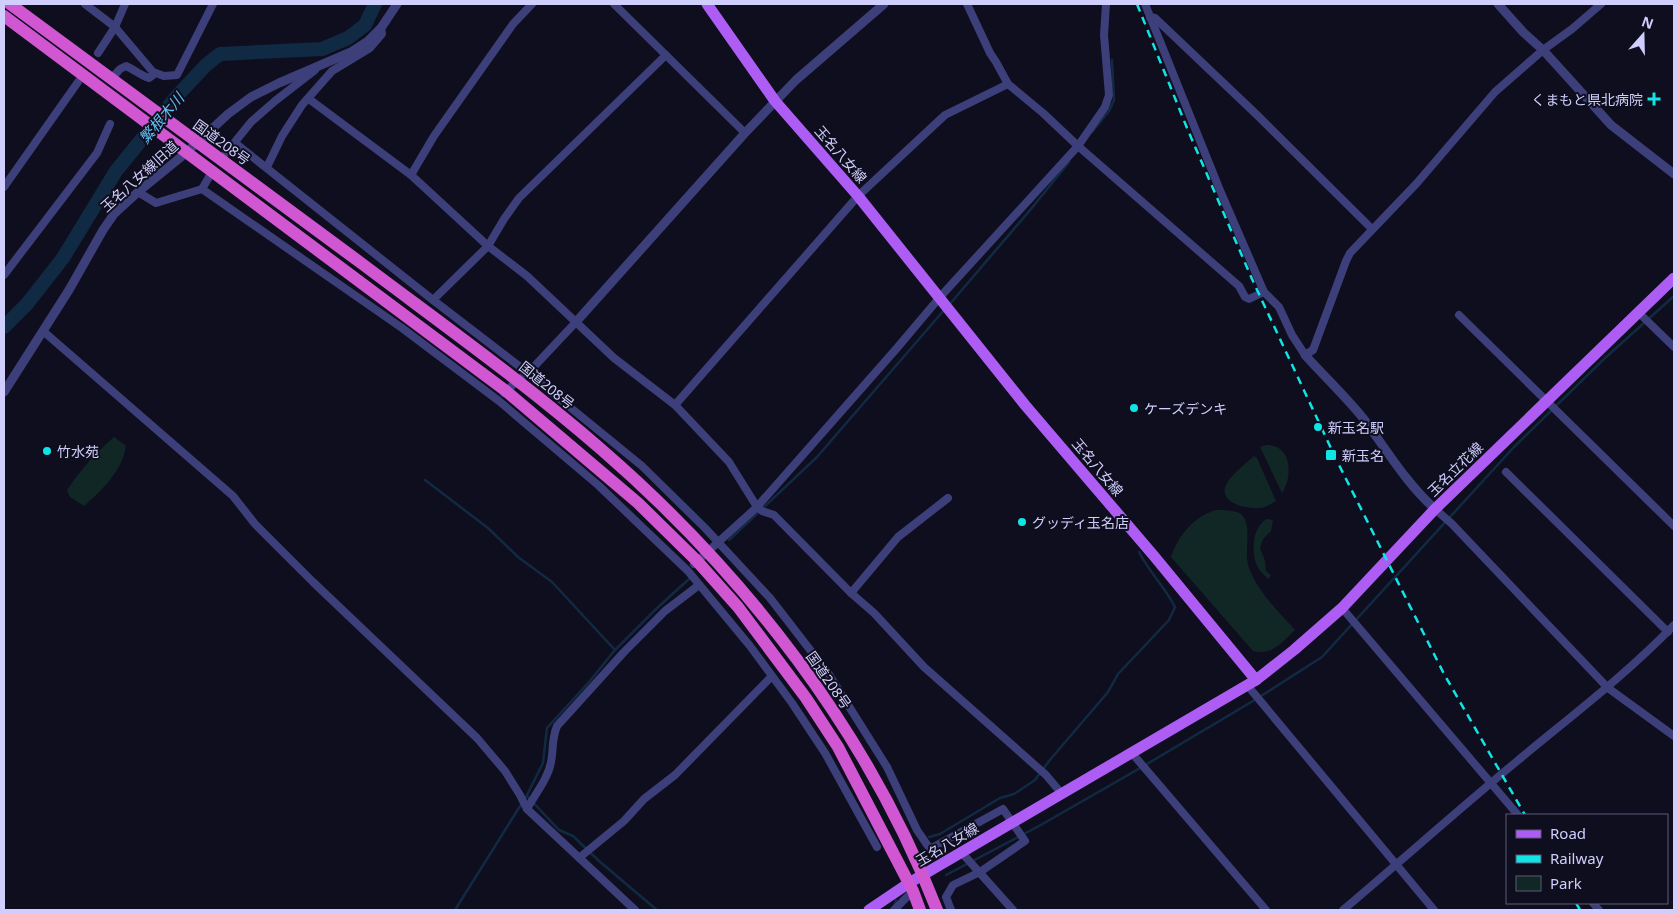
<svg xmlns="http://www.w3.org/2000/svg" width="1678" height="914" viewBox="0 0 1678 914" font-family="'Noto Sans','Noto Sans JP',sans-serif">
<rect width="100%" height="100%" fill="#0f0e1e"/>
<g fill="#112725">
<path d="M114,437l12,9c-4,25 -24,44 -42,60l-14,-9 -3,-7c13,-20 29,-37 47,-53z"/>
<path d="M1266,445c26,-1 27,32 16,48l-22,-46z"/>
<path d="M1254,456l3,2 19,43c-5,3 -11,7 -18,7 -12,1 -40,-5 -32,-23 4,-9 20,-22 28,-29z"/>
<path d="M1216,510c8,0 21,0 26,5 11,12 1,37 7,53 9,24 29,43 46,62 -13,12 -22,26 -42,21l-82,-94c7,-21 23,-41 45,-47z"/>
<path d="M1267,519l6,1 -2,11 -8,8 -3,9 5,13 1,10 5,4 -3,4c-5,-5 -10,-10 -12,-16 -5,-14 -3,-37 11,-44z"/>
</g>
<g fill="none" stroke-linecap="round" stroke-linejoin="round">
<g stroke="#112a43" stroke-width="2.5">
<polyline points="1092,132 1109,111 1114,100 1112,60"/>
<polyline points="949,305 1031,209 1069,162"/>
<polyline points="425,480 488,528 518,557 552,582 615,650"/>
<polyline points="729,540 817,457 945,309"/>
<polyline points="527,796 559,830 573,836 599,861 657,910"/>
<polyline points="525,799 543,763 547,728 589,682 615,650 656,609 689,579"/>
<path d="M929,837l11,-3 60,-36 14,-4 21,-14 14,-19 59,-69 10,-18 51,-54 6,-13c-10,-20 -26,-35 -36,-55"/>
<polyline points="946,875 1039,826 1142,767 1258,698 1322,657 1514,447 1605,358 1674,296"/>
<polyline points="455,910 522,803"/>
<polyline points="890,910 894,907 896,900"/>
</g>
<polyline stroke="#112a43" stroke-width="14" points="4,327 27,304 63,258 116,171 177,96 206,65 220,54 322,49 348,38 365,25 375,4"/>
<g stroke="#3c3f7a" stroke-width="8">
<polyline points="85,4 115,27 153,72 164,76 177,75 213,4"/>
<polyline points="614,4 745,133"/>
<polyline points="967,4 990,53 996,62 1008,84 1043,113 1078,146 1239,286 1245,297 1249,299 1264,292"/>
<polyline points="1145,4 1219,188 1264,292 1279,307 1292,335 1305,355 1313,350 1346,261 1350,253 1417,183 1495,92 1543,50 1572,29 1601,4"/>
<polyline points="1150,17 1155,18 1256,114 1372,229"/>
<polyline points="98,53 115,27 125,4"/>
<path d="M111,79l9,-10 6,-3c9,4 14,9 23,12l4,-3v-3"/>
<polyline points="309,99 411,175 488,246 527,276 614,358 675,405 729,462 757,507 762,511 774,515 851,593 898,537 948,498"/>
<polyline points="235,143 433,300 528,373 642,466 705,528 770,598 828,673 887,767 917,830 930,849 1003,809 1025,841 980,872 953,885 946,897 951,910"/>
<polyline points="226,153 251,122 275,101 315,70"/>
<polyline points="267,167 282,136 302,105 332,71 370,48 382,34 381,28"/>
<polyline points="411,175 434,136 513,24 532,4"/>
<polyline points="4,187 78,82"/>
<polyline points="202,189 402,328 499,401 598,485 688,571 750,646 792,703 825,753 877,847"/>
<polyline points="138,192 156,203 202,189 209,177"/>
<polyline points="4,275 97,153 110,124"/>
<polyline points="433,300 488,246 504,219 519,198 666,55"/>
<polyline points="1639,313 1674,347"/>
<polyline points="1459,315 1674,526"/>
<polyline points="43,331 233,496 255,524 313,582 477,738 505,771 520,795 527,809 635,910"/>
<polyline points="504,393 518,380 528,373 576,322"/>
<polyline points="675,405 858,196 945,115 1008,84"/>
<polyline points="1506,472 1668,632"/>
<polyline points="1435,509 1452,524 1608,688 1674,736"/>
<polyline points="694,564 756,508 897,348 940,297 1078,146 1105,107 1109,95 1104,35 1106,4"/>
<polyline points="851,593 874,613 924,667 1046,775 1062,794"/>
<polyline points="1342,608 1518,815"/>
<polyline points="1247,685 1434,910"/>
<polyline points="1131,752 1266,910"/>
<path d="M527,809c8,-15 21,-30 24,-47 3,-14 0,-21 6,-36l67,-74 41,-41 34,-26"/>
<polyline points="962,853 1013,910"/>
<polyline points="579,858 624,821 644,799 675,775 771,677"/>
<polyline points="1593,903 1599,910"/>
<polyline points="894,910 913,891"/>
<path d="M1343,910c58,-49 115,-100 173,-148 54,-45 110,-87 158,-137"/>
</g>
<g stroke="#3c3f7a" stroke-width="9">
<polyline points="1498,4 1523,32 1543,50 1611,125 1674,174"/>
<polyline points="576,322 745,133 796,80 884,4"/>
<path d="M1305,355c19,21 40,41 58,63 23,31 43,65 72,91"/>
<polyline points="4,392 69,290 103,230 114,214 138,192 187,152 228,114 251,97 279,83 351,52 368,41 381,28 397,4"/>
</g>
<g stroke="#ad5df4" stroke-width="11">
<polyline points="707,4 775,101 858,196 1025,405 1154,556 1256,680"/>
<polyline points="869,910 909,883 1256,680 1294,650 1342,608 1435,509 1674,278"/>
</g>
<g stroke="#d057d1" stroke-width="12">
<path d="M10,4c117,87 234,173 351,259 81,61 164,120 241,187 143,124 266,282 335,460"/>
<polyline points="4,16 506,391 638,503 697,561 738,607 806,698 838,747 913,891 920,910"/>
</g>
<g stroke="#10e5e6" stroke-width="2.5" stroke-dasharray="8 6" stroke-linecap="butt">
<polyline points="1137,4 1187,128 1252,279 1336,459 1444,674 1525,815"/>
<polyline points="1576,903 1580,910"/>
</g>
</g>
<g fill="#10e5e6" stroke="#0f0e1e" stroke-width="2">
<path d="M1651.5 91.5h5v5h5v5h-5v5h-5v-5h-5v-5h5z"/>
<circle cx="1134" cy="408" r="5"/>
<circle cx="1318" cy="427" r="5"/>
<circle cx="47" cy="451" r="5"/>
<rect x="1325" y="449" width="12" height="12" rx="2.5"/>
<circle cx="1022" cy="522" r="5"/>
</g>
<g text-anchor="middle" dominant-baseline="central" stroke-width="4" stroke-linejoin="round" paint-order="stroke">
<g font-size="14" fill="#cfcefc" stroke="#0f0e1e" text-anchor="start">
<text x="1643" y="99" text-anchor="end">くまもと県北病院</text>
<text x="1144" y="408">ケーズデンキ</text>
<text x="1328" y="427">新玉名駅</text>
<text x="57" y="451">竹水苑</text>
<text x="1342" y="455">新玉名</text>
<text x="1032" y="522">グッディ玉名店</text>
</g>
<g font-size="14" fill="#cfcefc" stroke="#0f0e1e">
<text transform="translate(222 142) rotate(36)">国道208号</text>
<text transform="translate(841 154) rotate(49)">玉名八女線</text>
<text transform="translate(139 176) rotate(-42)">玉名八女線旧道</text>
<text transform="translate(547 385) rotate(39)">国道208号</text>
<text transform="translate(1098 467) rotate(50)">玉名八女線</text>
<text transform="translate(1455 469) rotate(-44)">玉名立花線</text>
<text transform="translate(829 680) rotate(55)">国道208号</text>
<text transform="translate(947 844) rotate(-31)">玉名八女線</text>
</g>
<g font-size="15" font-style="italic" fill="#63bff4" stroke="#0f0e1e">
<text transform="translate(161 118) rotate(-50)">繁根木川</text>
</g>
</g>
<rect width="1678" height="914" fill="none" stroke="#cfcefc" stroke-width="10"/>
<rect x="1506" y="814" width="162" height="90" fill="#0f0e1e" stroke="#5c5b77"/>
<rect x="1516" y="830" width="25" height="8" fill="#ad5df4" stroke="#5c5b77"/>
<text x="1550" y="839" font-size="15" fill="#cfcefc">Road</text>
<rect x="1516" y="855" width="25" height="8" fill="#10e5e6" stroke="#5c5b77"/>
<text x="1550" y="864" font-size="15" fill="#cfcefc">Railway</text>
<rect x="1516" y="876" width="25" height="15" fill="#112725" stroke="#5c5b77"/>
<text x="1550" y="889" font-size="15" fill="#cfcefc">Park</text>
<g transform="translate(1643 35) rotate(20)" stroke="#0f0e1e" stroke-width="4" paint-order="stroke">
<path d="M0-4L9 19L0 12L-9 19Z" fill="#cfcefc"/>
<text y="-8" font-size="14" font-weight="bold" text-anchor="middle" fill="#cfcefc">N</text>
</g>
</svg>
